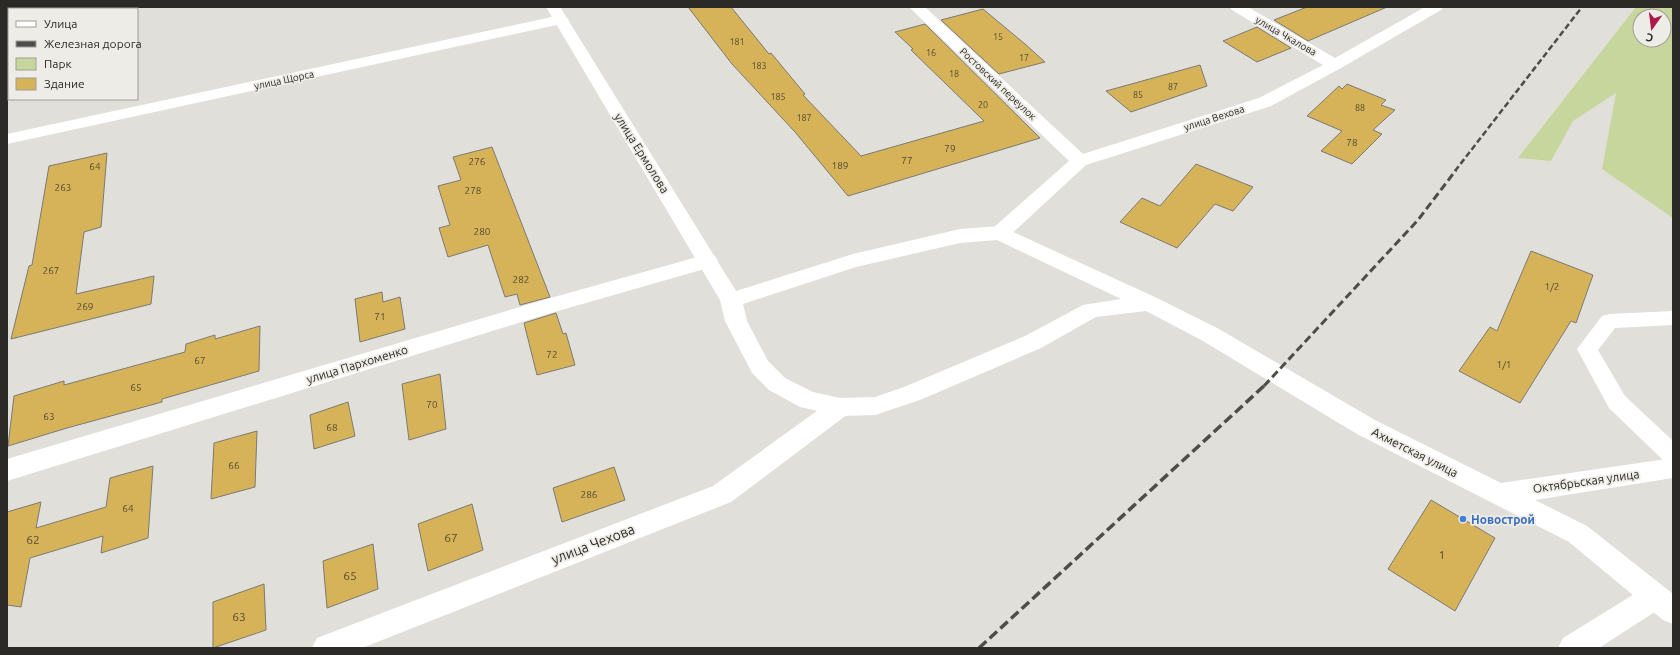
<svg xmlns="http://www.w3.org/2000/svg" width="1680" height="655" viewBox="0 0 1680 655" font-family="Ubuntu,sans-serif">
<rect width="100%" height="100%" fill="#e1dfd9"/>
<path fill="#c7d69d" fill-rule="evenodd" d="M1636,7h37v211l-71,-49 14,-76 -43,28 -22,40 -33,-3zM1640,16h24v24h-24z"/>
<g fill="#d6b359" stroke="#7c7a74">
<polygon points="688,7 731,7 769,54 771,53 805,94 803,95 861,156 984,121 911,50 913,49 895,32 925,24 1040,138 848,196 795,132 732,64"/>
<polygon points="1307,7 1387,7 1308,41 1274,20"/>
<polygon points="983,9 1025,44 1045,62 999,74 941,20"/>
<polygon points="1257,27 1291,48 1257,62 1223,41"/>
<polygon points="1200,65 1207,86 1131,112 1106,91"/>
<polygon points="1347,84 1386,100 1381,105 1395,110 1373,130 1382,134 1352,164 1321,151 1342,131 1307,116 1339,86 1342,89"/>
<polygon points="492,147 550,297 520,305 517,294 505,297 488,245 448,257 439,228 450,225 438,186 461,180 453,157"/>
<polygon points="107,153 101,227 84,232 76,294 154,276 151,304 11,339 29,266 32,265 49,166"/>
<polygon points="1196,164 1253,187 1233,211 1215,204 1177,248 1120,222 1142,198 1160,206"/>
<polygon points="1531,251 1593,275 1576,323 1571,321 1520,403 1459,371 1490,327 1497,331"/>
<polygon points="382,292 383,302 400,297 405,329 360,342 355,299"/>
<polygon points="556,313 563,334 566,333 575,365 537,375 524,323"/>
<polygon points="260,326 259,371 162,399 162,402 67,428 8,446 14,396 64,381 64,385 185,352 186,344 215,335 215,339"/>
<polygon points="440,374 446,429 409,440 402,384"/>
<polygon points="348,402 355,436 314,449 310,415"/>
<polygon points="257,431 255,487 211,499 214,443"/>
<polygon points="153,466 148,538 101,553 103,536 30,558 21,607 7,605 7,512 41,502 36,528 106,507 110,478"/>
<polygon points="614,467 625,500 562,522 553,488"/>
<polygon points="1431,500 1495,538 1455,611 1388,569"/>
<polygon points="472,504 483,550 428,571 418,524"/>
<polygon points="373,544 378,589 327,608 323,561"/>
<polygon points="264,584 266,630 213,648 213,602"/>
</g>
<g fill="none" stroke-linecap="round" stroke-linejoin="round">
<polygon fill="#fff" fill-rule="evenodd" points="1673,311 1673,325 1615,328 1598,350 1625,396 1673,441 1673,464 1665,462 1609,408 1577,349 1602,316 1609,314"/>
<g fill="#fff" fill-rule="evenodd">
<polygon points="909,7 925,7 1083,154 1259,98 1323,65 1232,10 1230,7 1248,7 1335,58 1425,7 1443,7 1441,10 1341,68 1271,106 1086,165 1007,238 1000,240 993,238 990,233 993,228 1069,161"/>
<polygon points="561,15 566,17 569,20 566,23 7,144 7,134"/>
<polygon points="708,254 715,256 718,261 715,266 544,315 7,481 7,459 540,301"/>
<polygon points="840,398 848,400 852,407 848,414 731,502 362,648 312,648 317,638 713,486 832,400"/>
<polygon points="1654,584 1664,588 1668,597 1664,606 1599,648 1558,648 1563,638 1644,588"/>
</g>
<path fill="#fff" fill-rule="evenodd" d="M546,7h14l176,284 117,-37 107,-25 40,-3 157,72 62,31 156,91 126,63 172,-25v20l-138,22 52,26 86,68v30l-10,-4 -94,-78 -212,-108 -154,-93 -57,-30 -50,6 -55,31 -121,52 -45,15 -35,1 -40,-9 -31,-17 -17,-17 -3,-6 -24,-46 -5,-21zM997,240l124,59 -38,6 -58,31 -121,51 -29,10 -35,1 -27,-6 -28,-14 -17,-17 -21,-40 -4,-17 113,-37 104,-24z"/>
<polyline stroke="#4e4d49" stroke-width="2.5" stroke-dasharray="6 3" stroke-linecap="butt" points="1455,171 1582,7"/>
<polyline stroke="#4e4d49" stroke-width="3" stroke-dasharray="8 4" stroke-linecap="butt" points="1264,386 1418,220 1456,170"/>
<polyline stroke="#4e4d49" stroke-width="3.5" stroke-dasharray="10 4.5" stroke-linecap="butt" points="979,648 1265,385"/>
</g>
<circle fill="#3f7fe0" stroke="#eeece6" stroke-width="1.5" cx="1463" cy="519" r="4"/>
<g text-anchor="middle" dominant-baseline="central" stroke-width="3.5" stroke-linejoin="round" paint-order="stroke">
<g font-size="9" fill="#564c34">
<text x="998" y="37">15</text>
<text x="737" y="42">181</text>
<text x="931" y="53">16</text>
<text x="1024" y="58">17</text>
<text x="759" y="66">183</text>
<text x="954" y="74">18</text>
<text x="1173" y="87">87</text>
<text x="1138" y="95">85</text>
<text x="778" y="97">185</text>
<text x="983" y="105">20</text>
<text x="1360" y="108">88</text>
<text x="804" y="118">187</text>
</g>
<g font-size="10" fill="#2b2a27" stroke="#eeece6">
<text transform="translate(1286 36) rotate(30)">улица Чкалова</text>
<text transform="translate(284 80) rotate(-12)">улица Щорса</text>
<text transform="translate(998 84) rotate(43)">Ростовский переулок</text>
<text transform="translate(1214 118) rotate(-18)">улица Вехова</text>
</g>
<g font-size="10" fill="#564c34">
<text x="1352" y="142">78</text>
<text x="950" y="148">79</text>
<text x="907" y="160">77</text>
<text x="477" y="161">276</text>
<text x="840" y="165">189</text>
<text x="95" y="166">64</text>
<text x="63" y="187">263</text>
<text x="473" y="190">278</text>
<text x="482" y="231">280</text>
<text x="51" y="270">267</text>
<text x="521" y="279">282</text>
<text x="1552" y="286">1/2</text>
<text x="85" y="306">269</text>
<text x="380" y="316">71</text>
<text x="552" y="354">72</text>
<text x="200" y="360">67</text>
<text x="1504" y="364">1/1</text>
<text x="136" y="387">65</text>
<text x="432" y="404">70</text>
<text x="49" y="416">63</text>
<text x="332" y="427">68</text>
<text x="234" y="465">66</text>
<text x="589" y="494">286</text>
<text x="128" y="508">64</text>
</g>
<g font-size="12" fill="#2b2a27" stroke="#eeece6">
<text transform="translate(642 153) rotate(58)">улица Ермолова</text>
<text transform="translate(357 364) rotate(-17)">улица Пархоменко</text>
<text transform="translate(1415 452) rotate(27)">Ахметская улица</text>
<text transform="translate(1586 481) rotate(-8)">Октябрьская улица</text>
</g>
<g font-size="12" font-weight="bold" fill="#366cbe" stroke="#eeece6" text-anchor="start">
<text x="1471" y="519">Новострой</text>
</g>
<g font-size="12" fill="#564c34">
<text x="451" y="537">67</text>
<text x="33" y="539">62</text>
<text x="1442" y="554">1</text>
<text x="350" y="575">65</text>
<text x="239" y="616">63</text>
</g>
<g font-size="14" fill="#2b2a27" stroke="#eeece6">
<text transform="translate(593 544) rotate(-21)">улица Чехова</text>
</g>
</g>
<rect width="1680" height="655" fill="none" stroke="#2b2a27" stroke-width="16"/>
<rect x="8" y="8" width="130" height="92" fill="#eeece6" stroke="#a09e9a"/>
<rect x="16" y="21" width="20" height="6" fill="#ffffff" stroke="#a09e9a"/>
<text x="44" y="28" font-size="12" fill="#2b2a27">Улица</text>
<rect x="16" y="41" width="20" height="6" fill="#4e4d49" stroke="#a09e9a"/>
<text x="44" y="48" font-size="12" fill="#2b2a27">Железная дорога</text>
<rect x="16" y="58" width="20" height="12" fill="#c7d69d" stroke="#a09e9a"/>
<text x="44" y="68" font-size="12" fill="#2b2a27">Парк</text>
<rect x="16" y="78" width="20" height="12" fill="#d6b359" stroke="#a09e9a"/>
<text x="44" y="88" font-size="12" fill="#2b2a27">Здание</text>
<g transform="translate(1652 28) rotate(194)"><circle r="19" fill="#eeece6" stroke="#a09e9a"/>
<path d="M0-3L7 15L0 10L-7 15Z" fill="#ac194b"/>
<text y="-6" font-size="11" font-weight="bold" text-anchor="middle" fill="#2b2a27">С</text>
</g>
</svg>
